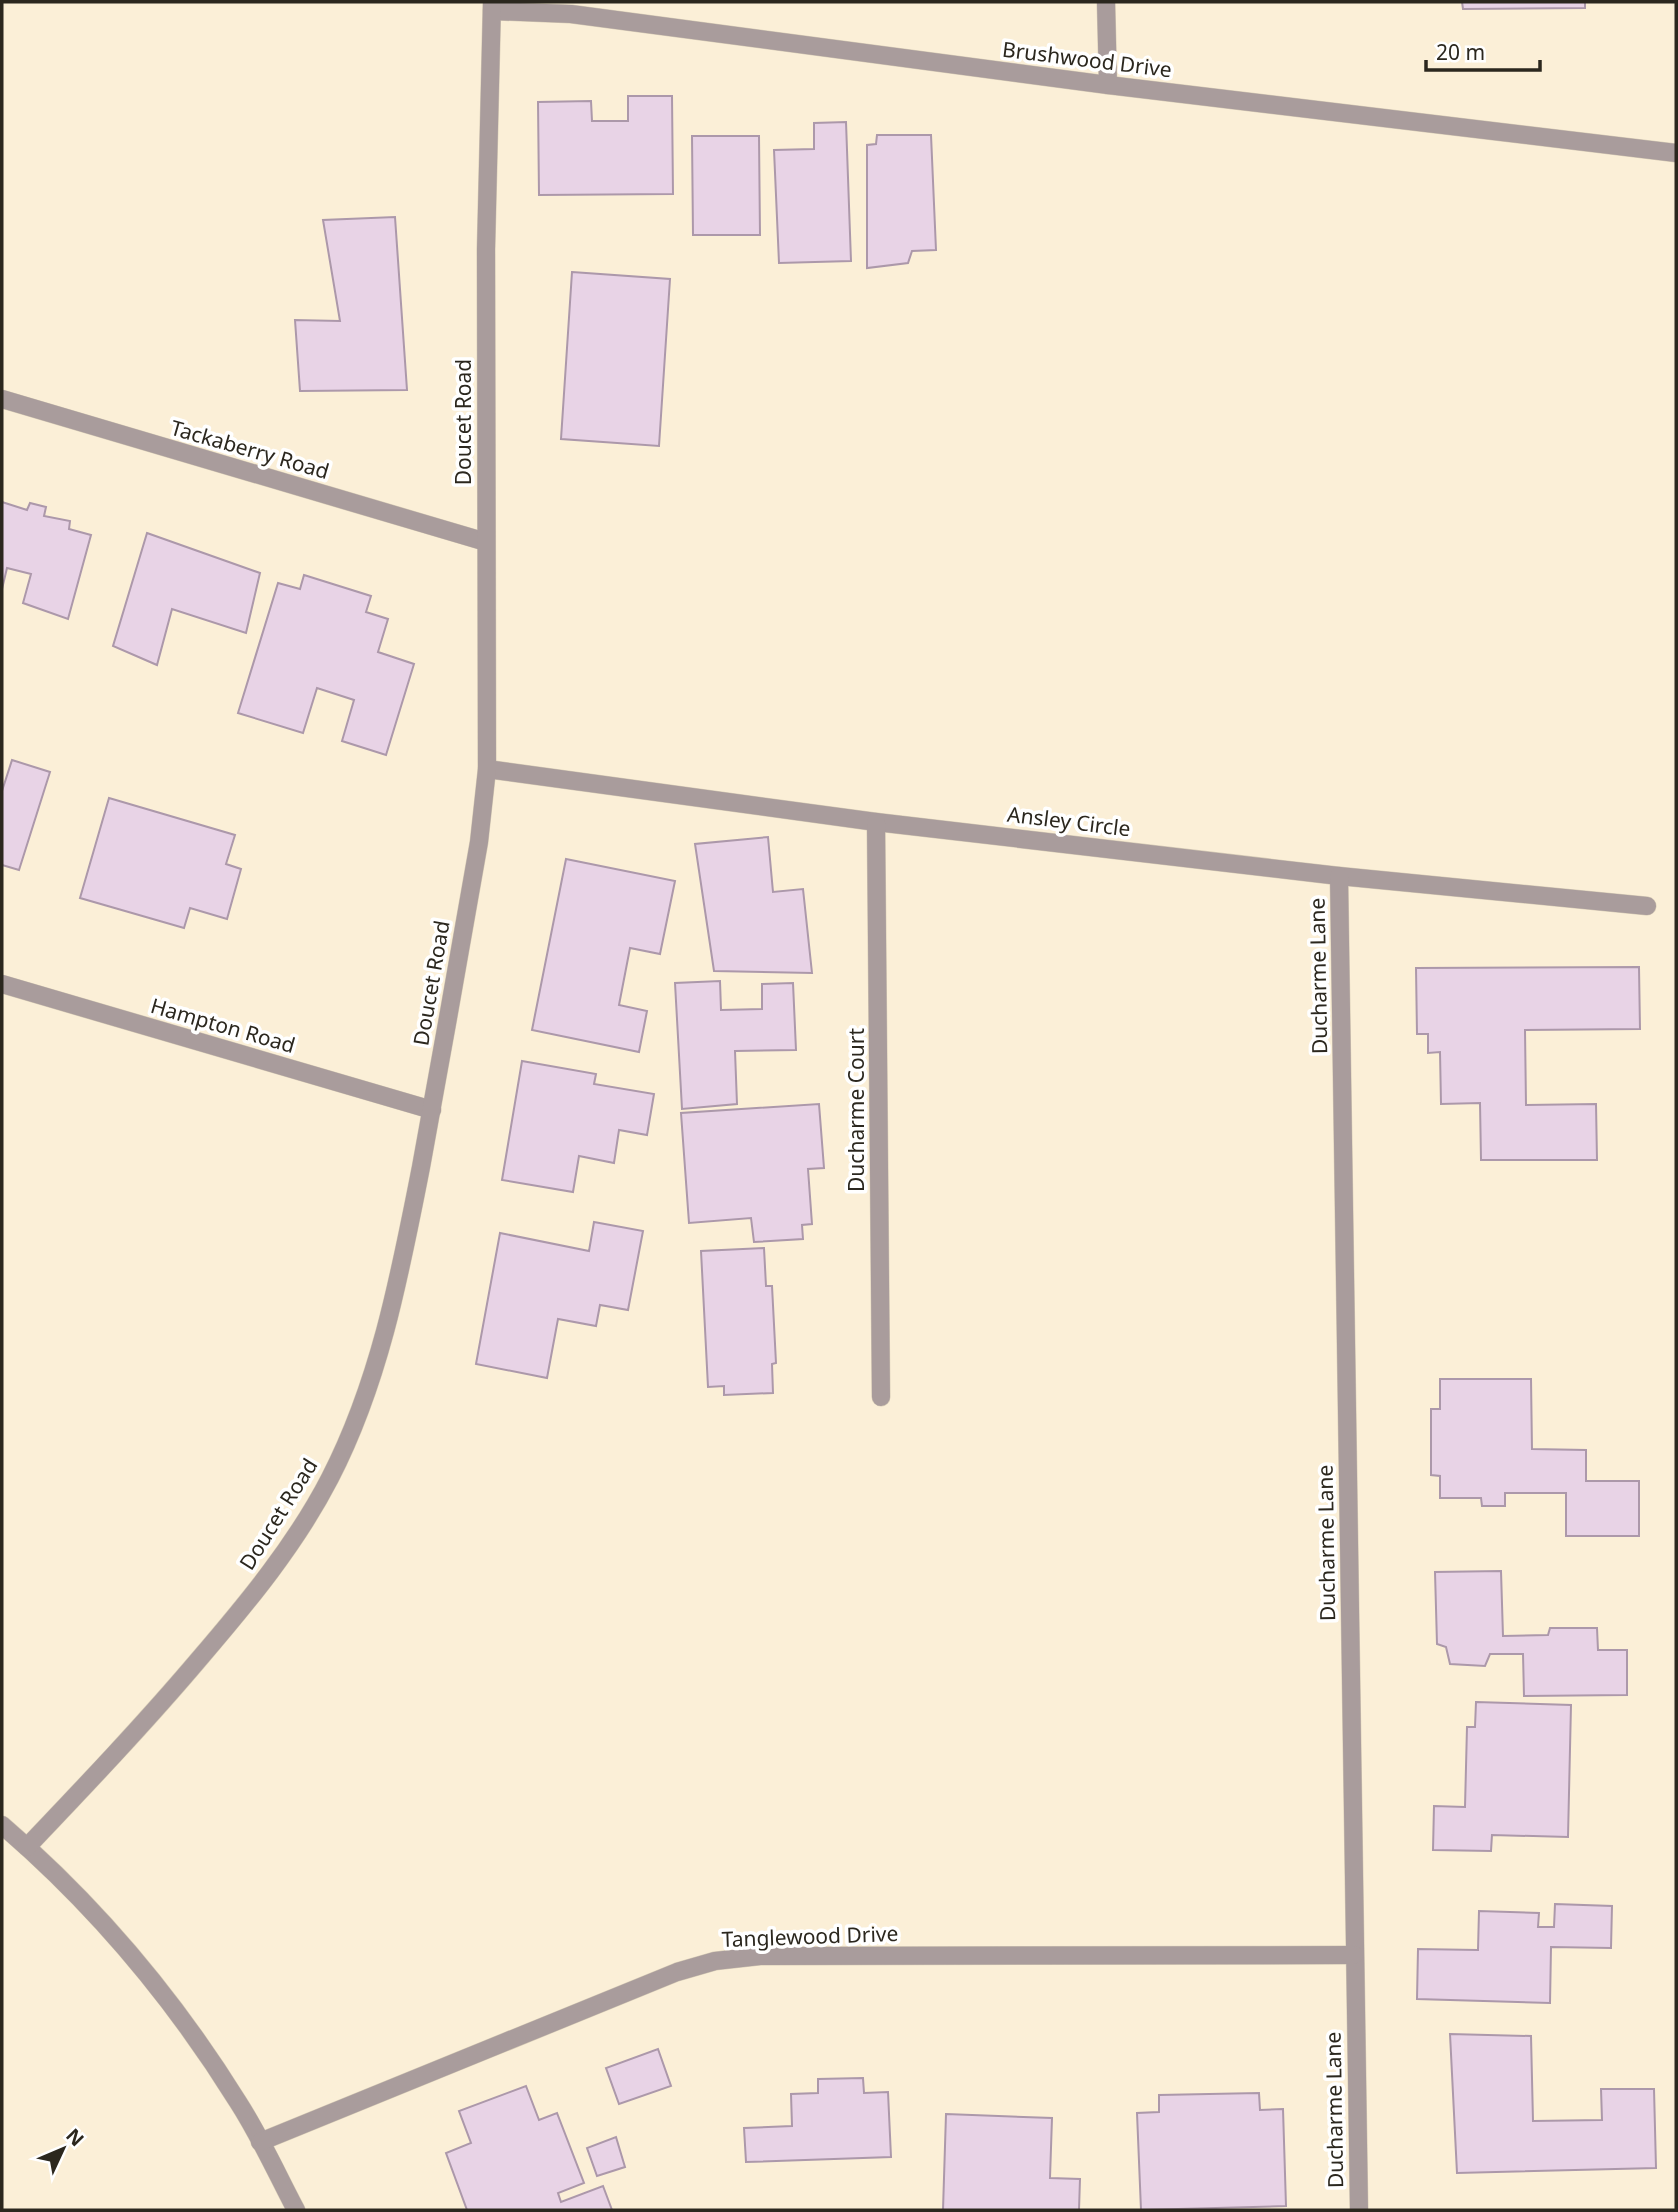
<svg xmlns="http://www.w3.org/2000/svg" width="1678" height="2212" viewBox="0 0 1678 2212" font-family="'Noto Sans',sans-serif">
<rect width="100%" height="100%" fill="#fbefd7"/>
<g fill="#e8d3e6" stroke="#ac98aa" stroke-width="2">
<polygon points="1462,2 1585,2 1585,8 1463,9"/>
<polygon points="628,96 672,96 673,194 539,195 538,102 591,101 592,121 628,121"/>
<polygon points="846,122 851,261 779,263 774,150 814,149 814,123"/>
<polygon points="877,135 931,135 936,250 912,251 908,263 867,268 867,145 876,144"/>
<polygon points="692,136 759,136 760,235 693,235"/>
<polygon points="395,217 407,390 300,391 295,320 340,321 323,220"/>
<polygon points="572,272 670,279 659,446 561,439"/>
<polygon points="2,502 27,510 30,503 46,507 44,516 70,521 69,529 91,535 68,619 23,603 31,574 7,568 2,589"/>
<polygon points="147,533 260,573 246,633 172,609 157,665 113,646"/>
<polygon points="304,575 371,596 366,612 388,619 378,652 414,664 386,755 342,741 354,700 317,688 303,733 238,713 278,583 300,589"/>
<polygon points="12,760 50,772 19,870 2,865 2,791"/>
<polygon points="109,798 235,835 226,864 241,869 227,919 190,908 184,928 80,898"/>
<polygon points="768,837 773,892 803,889 812,973 714,971 695,844"/>
<polygon points="566,859 675,881 660,954 630,948 619,1005 647,1011 639,1052 532,1030"/>
<polygon points="1639,967 1640,1029 1525,1030 1526,1105 1596,1104 1597,1160 1481,1160 1480,1103 1441,1104 1440,1052 1428,1053 1428,1034 1417,1034 1416,968"/>
<polygon points="720,981 721,1010 762,1009 762,984 793,983 796,1050 735,1051 737,1104 682,1109 675,983"/>
<polygon points="522,1061 596,1074 594,1084 654,1094 647,1135 619,1130 614,1163 579,1156 573,1192 502,1180"/>
<polygon points="819,1104 824,1168 808,1169 812,1224 802,1225 803,1239 754,1242 751,1218 689,1223 681,1113"/>
<polygon points="594,1222 643,1231 628,1310 600,1305 596,1326 558,1319 547,1378 476,1364 500,1233 589,1251"/>
<polygon points="764,1248 766,1286 772,1286 776,1363 772,1364 773,1393 724,1395 724,1386 708,1387 701,1251"/>
<polygon points="1440,1379 1531,1379 1532,1449 1586,1450 1586,1481 1639,1481 1639,1536 1566,1536 1566,1493 1505,1493 1505,1506 1482,1506 1481,1498 1440,1498 1440,1476 1431,1475 1431,1409 1440,1409"/>
<polygon points="1501,1571 1503,1636 1548,1635 1550,1628 1597,1628 1598,1650 1627,1650 1627,1695 1524,1696 1523,1654 1490,1654 1485,1666 1450,1664 1446,1647 1437,1644 1435,1572"/>
<polygon points="1476,1702 1571,1705 1568,1837 1492,1835 1491,1851 1433,1850 1434,1806 1465,1807 1467,1727 1475,1727"/>
<polygon points="1555,1904 1612,1906 1611,1948 1551,1947 1550,2003 1417,1999 1418,1949 1478,1950 1479,1911 1539,1913 1538,1927 1554,1927"/>
<polygon points="1450,2034 1531,2036 1533,2121 1602,2120 1601,2089 1654,2089 1656,2168 1457,2173"/>
<polygon points="658,2049 671,2086 619,2104 606,2068"/>
<polygon points="863,2078 864,2093 888,2092 891,2157 746,2162 744,2128 792,2126 791,2094 818,2093 818,2079"/>
<polygon points="526,2086 539,2120 557,2113 584,2183 558,2193 561,2202 603,2186 612,2210 467,2210 446,2153 471,2143 459,2111"/>
<polygon points="1259,2093 1260,2110 1283,2109 1286,2206 1141,2210 1137,2113 1159,2112 1159,2095"/>
<polygon points="946,2114 1052,2118 1050,2178 1080,2179 1079,2210 943,2210"/>
<polygon points="616,2137 625,2167 597,2176 587,2148"/>
</g>
<g fill="none" stroke-linecap="round" stroke-linejoin="round">
<g stroke="#d6cbb6" stroke-width="19">
<g id="minor">
<polyline points="1106,2 1108,85"/>
<polyline points="492,11 571,14 1108,85 1676,153"/>
<polyline points="2,399 486,542"/>
<polyline points="487,769 876,822 1339,876 1647,906"/>
<polyline points="876,822 881,1397"/>
<polyline points="1339,876 1359,2210"/>
<polyline points="2,984 432,1110"/>
<path d="M2,1825c92,79 172,174 236,277 22,34 39,72 58,108"/>
<path d="M27,1847c59,-62 118,-124 173,-189 48,-56 96,-114 130,-180 50,-97 70,-204 91,-311 20,-108 39,-217 58,-325l8,-73 -1,-520 6,-247"/>
<polyline points="260,2142 677,1972 715,1961 760,1956 1354,1955"/>
</g>
</g>
<use href="#minor" stroke="#a99c9c" stroke-width="18"/>
</g>
<g text-anchor="middle" dominant-baseline="central" stroke-width="7" stroke-linejoin="round" paint-order="stroke">
<g font-size="21" fill="#2b271e" stroke="#fff">
<text transform="translate(1087 59) rotate(7)">Brushwood Drive</text>
<text transform="translate(463 422) rotate(-90)">Doucet Road</text>
<text transform="translate(250 449) rotate(16)">Tackaberry Road</text>
<text transform="translate(1069 821) rotate(7)">Ansley Circle</text>
<text transform="translate(1318 976) rotate(-91)">Ducharme Lane</text>
<text transform="translate(431 983) rotate(-80)">Doucet Road</text>
<text transform="translate(223 1025) rotate(16)">Hampton Road</text>
<text transform="translate(856 1110) rotate(-90)">Ducharme Court</text>
<text transform="translate(278 1514) rotate(-58)">Doucet Road</text>
<text transform="translate(1326 1543) rotate(-91)">Ducharme Lane</text>
<text transform="translate(810 1936) rotate(-2)">Tanglewood Drive</text>
<text transform="translate(1334 2110) rotate(-91)">Ducharme Lane</text>
</g>
</g>
<rect width="1678" height="2212" fill="none" stroke="#2b271e" stroke-width="7"/>
<g transform="translate(63 2149) rotate(46)" stroke="#ffffff" stroke-width="5" paint-order="stroke">
<path d="M0-5L12 26L0 18L-12 26Z" fill="#2b271e"/>
<text y="-10" font-size="19" font-weight="bold" text-anchor="middle" fill="#2b271e">N</text>
</g>
<path d="M1426 60v10h114v-10" fill="none" stroke="#2b271e" stroke-width="3.5"/>
<text x="1436" y="60" font-size="21" fill="#2b271e" stroke="#ffffff" stroke-width="5" paint-order="stroke">20 m</text>
</svg>
